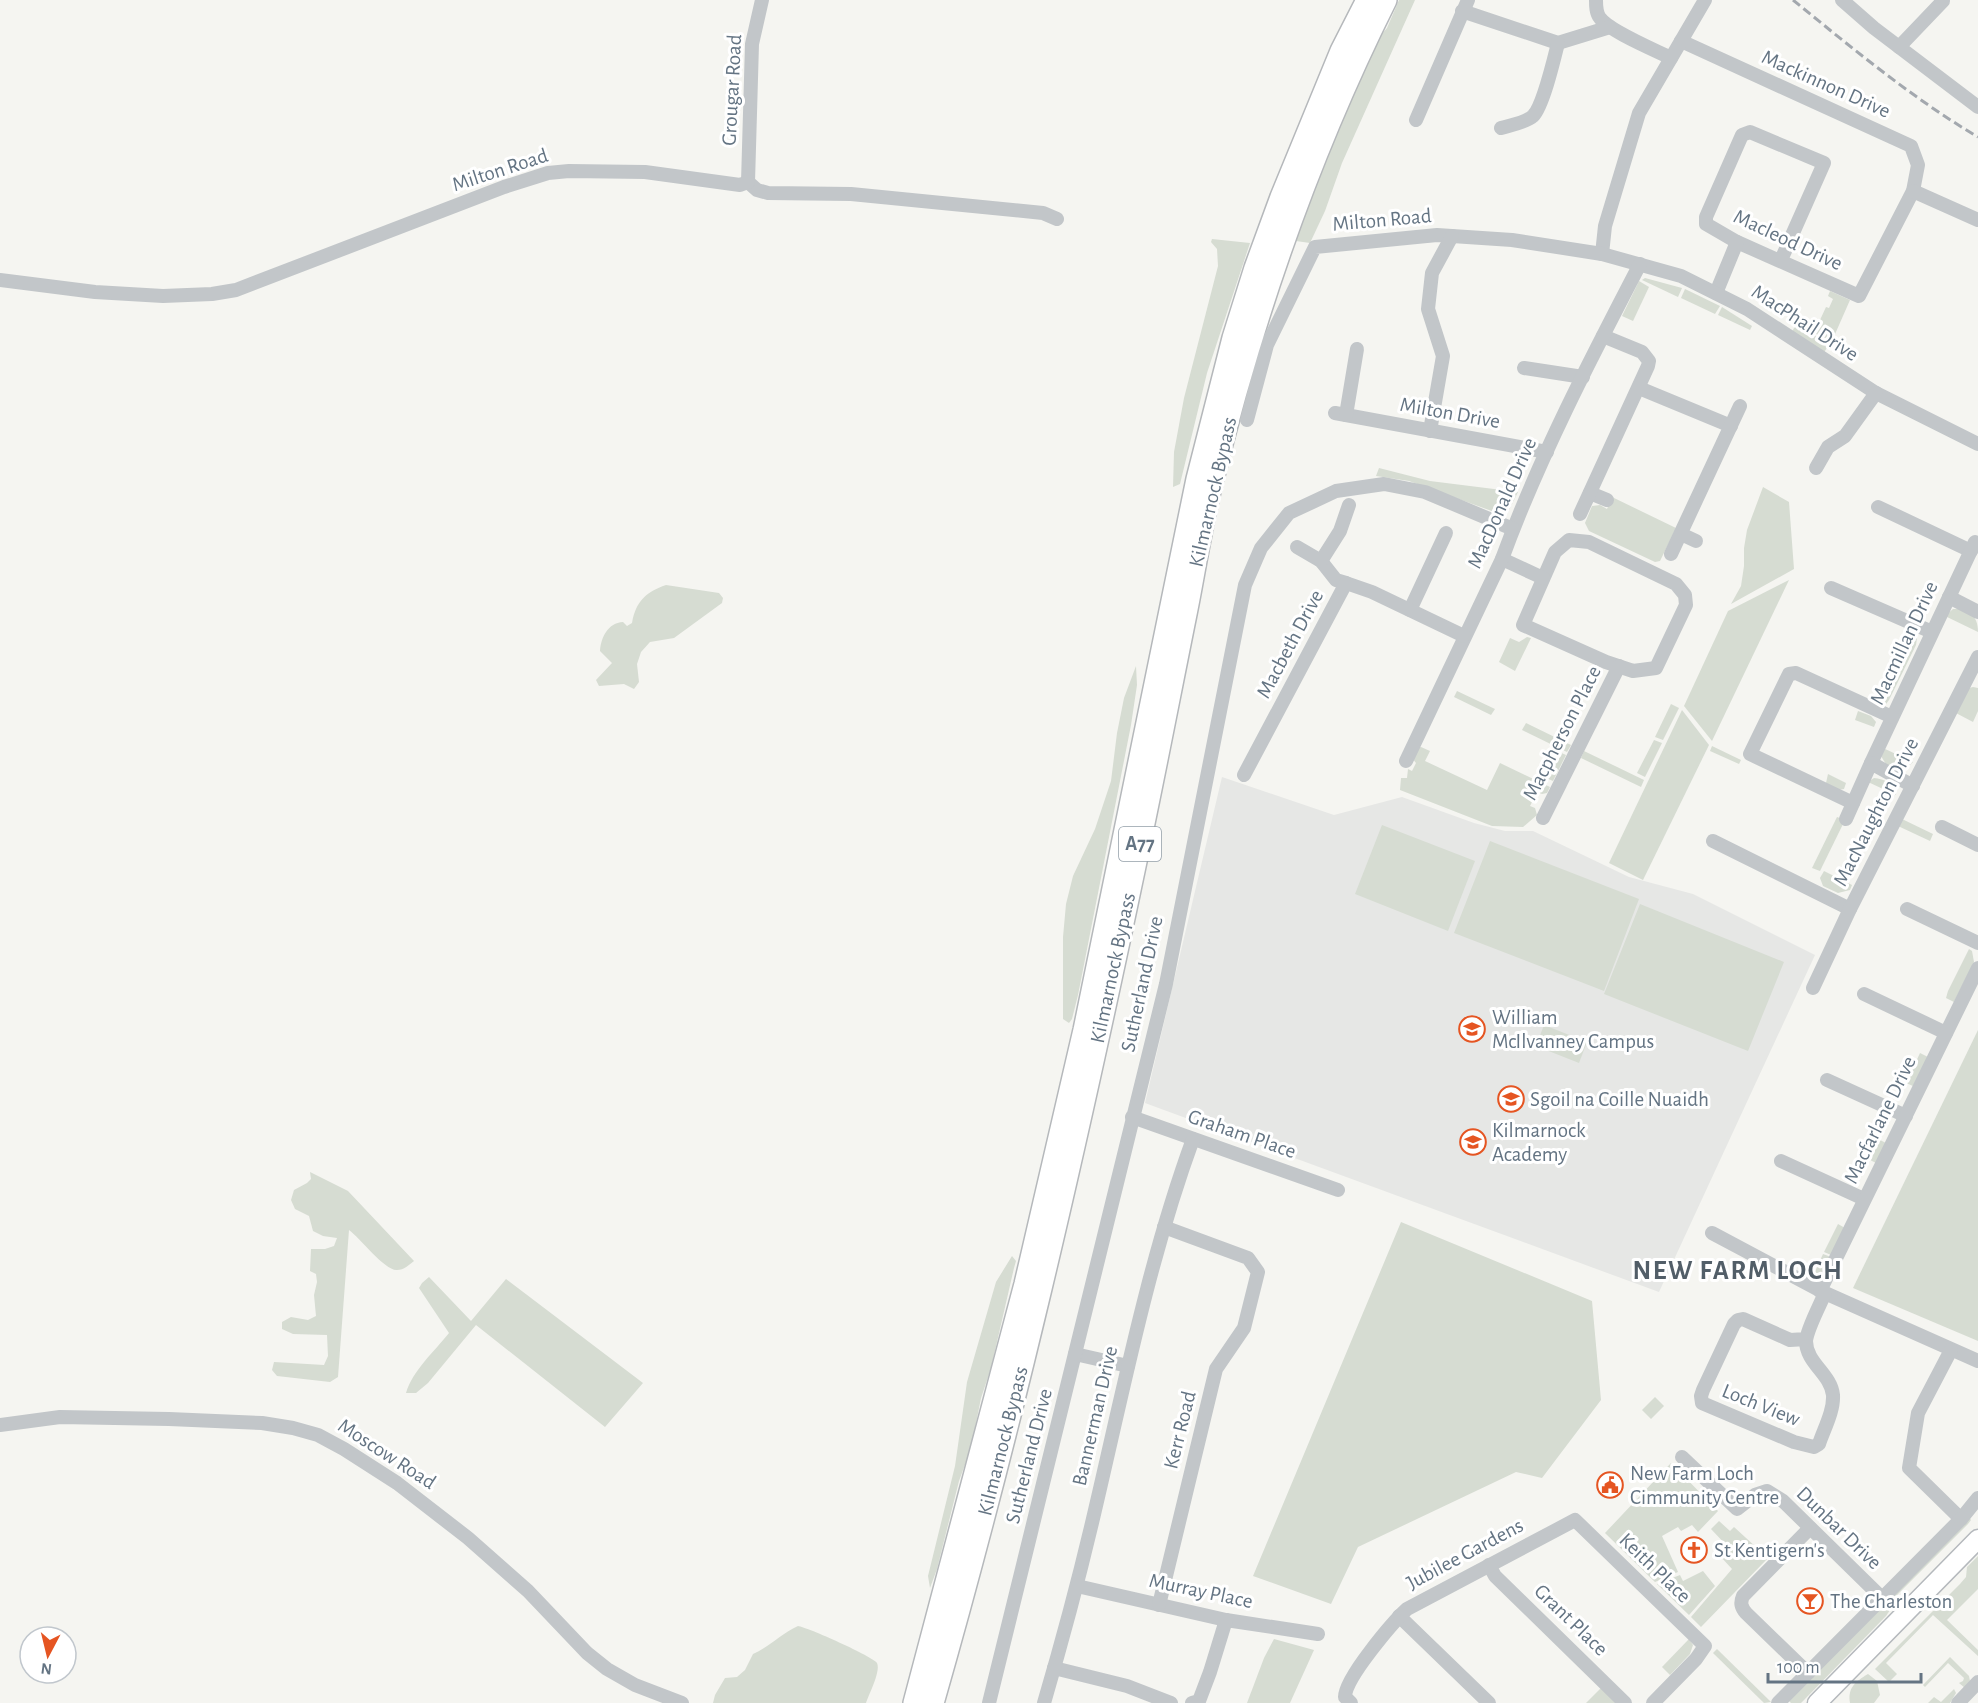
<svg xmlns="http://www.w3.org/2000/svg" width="1978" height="1703" viewBox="0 0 1978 1703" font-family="'Alegreya Sans',sans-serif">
<rect width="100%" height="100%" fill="#f5f5f1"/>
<polygon fill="#e6e7e5" points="1222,777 1334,815 1402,797 1474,823 1505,831 1533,831 1629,877 1693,894 1815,955 1659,1292 1145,1103"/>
<g fill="#d6dcd2">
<polygon points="1399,0 1415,0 1342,163 1325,211 1310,243 1289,240 1363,56 1387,28"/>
<polygon points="1212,239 1250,243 1207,373 1180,484 1173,487 1174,452 1184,398 1218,266 1217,249 1211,242"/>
<polygon points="1645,278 1682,288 1678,297 1642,280"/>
<polygon points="1639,281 1649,287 1633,321 1622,316"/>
<polygon points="1685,289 1720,306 1715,314 1681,298"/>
<polygon points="1830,291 1850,300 1832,341 1814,333 1826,307 1829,308 1833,299 1828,296"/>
<polygon points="1722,307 1752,326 1750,330 1718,315"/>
<polygon points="1795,326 1830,343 1823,354 1791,334"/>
<polygon points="1379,468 1430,481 1518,492 1508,512 1500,514 1409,481 1376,476"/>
<polygon points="1763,487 1789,502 1794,569 1731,604 1741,586 1744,566 1744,548 1747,530"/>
<polygon points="1612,497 1676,528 1660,561 1655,562 1589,531 1585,523 1592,506 1600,505 1607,509"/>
<polygon points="1789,580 1712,741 1684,706 1728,611"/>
<path d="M666,585l53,8 4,5 -1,5 -48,35 -24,4 -9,10 -4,12 2,18 -5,7 -10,-5 -25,2 -3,-6 16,-17 -12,-12c1,-14 8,-28 23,-29l4,4 5,-3c4,-22 14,-31 34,-38z"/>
<path d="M1953,609c16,-1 25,7 25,23l-33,-16z"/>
<polygon points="1915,635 1917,638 1916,645 1889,700 1886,704 1879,705"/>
<polygon points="1527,637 1531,638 1515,671 1499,662 1510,638 1519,642"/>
<polygon points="1136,666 1137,685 1131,725 1078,995 1072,1019 1069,1023 1063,1019 1063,937 1066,904 1073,876 1095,829 1111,781 1117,733 1124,698"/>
<polygon points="1973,687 1978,688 1978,711 1973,722 1954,712 1969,688"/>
<polygon points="1457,691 1495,709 1491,715 1454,697"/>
<polygon points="1671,704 1679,708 1663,740 1655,737"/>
<polygon points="1682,710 1709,745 1643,880 1609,863"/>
<polygon points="1858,711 1871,716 1876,722 1874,727 1855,720"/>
<polygon points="1526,723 1571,745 1567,752 1522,730"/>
<polygon points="1654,740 1662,743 1645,777 1637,773"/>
<polygon points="1712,746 1741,760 1739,764 1710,751"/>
<polygon points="1421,747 1430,751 1425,761 1487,790 1500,763 1550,787 1547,793 1542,794 1537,792 1530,806 1535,808 1537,815 1523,827 1492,826 1400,790 1401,778 1407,778 1408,769 1412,771 1416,763 1411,757 1415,748"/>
<path d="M1883,748l30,14c-9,9 -14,8 -26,4l-6,-10z"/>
<polygon points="1557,751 1566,755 1553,781 1544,777"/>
<polygon points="1584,751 1644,780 1641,787 1581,758"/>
<polygon points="1828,774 1846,783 1844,789 1838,790 1826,783"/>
<path d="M1874,778c10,1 21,5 22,17l-28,-13z"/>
<polygon points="1837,817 1845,820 1820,871 1812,868"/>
<polygon points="1902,819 1933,834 1930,841 1898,826"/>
<polygon points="1382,825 1475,861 1448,931 1355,894"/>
<polygon points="1490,841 1639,899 1604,991 1454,933"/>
<polygon points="1824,871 1852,885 1850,890 1838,893 1823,886 1820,878"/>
<polygon points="1640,904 1784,962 1748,1051 1604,994"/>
<polygon points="1969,949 1972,951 1974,962 1954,1002 1946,998 1948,991"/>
<polygon points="1544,1025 1587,1042 1579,1063 1536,1046"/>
<polygon points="1978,1030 1978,1341 1853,1288"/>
<polygon points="1920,1053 1928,1057 1913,1086 1906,1083"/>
<polygon points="1878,1139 1886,1143 1876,1163 1868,1159"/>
<path d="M310,1172l38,19 66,70c-5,4 -10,9 -17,9 -12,1 -37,-32 -48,-40l-11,147 -8,5 -53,-6 -5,-6 2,-8 50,3 4,-9 -1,-21 -34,-1 -11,-5v-7l9,-5 17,3 8,-4 -2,-21 3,-13 -1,-8 -6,-3 1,-22h14l9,-3 3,-8 -14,-2 -10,-5 -4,-15 -14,-7 -4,-9 3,-10 13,-7 4,-4z"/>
<polygon points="1401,1222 1592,1301 1601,1400 1542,1478 1516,1472 1358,1547 1331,1604 1253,1576"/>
<polygon points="1838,1224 1845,1228 1831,1255 1824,1252"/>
<polygon points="1823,1254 1831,1257 1822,1275 1819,1276 1814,1274"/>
<polygon points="1012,1256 1016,1261 1014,1268 991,1368 981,1398 971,1448 959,1481 937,1569 930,1588 928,1576 955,1466 967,1382 996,1282"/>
<path d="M429,1277l42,44 35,-42 137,104 -38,44 -129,-102 -48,58 -12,10h-10c7,-23 28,-41 43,-60l-30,-45 3,-5z"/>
<polygon points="1655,1397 1664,1406 1651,1419 1642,1410"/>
<polygon points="1671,1463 1718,1511 1698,1532 1692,1525 1681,1531 1678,1527 1662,1536 1678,1572 1655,1582 1605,1533"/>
<polygon points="1967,1515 1971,1520 1968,1524 1891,1601 1888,1597"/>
<polygon points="1719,1521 1730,1531 1734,1527 1768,1558 1701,1627 1691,1617 1732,1569 1721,1557 1729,1548 1711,1529"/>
<polygon points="1978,1556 1978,1589 1947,1620 1978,1650 1978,1656 1933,1615 1886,1663 1897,1674 1889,1682 1875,1669 1960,1584 1966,1577 1967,1567"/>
<polygon points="1703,1571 1715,1586 1689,1615 1657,1584 1680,1575 1683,1581"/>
<polygon points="1885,1600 1890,1605 1890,1610 1886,1616 1804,1700 1801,1703 1791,1703 1788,1700"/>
<path d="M798,1626c9,1 76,31 79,37 4,8 -8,31 -11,40h-153l2,-8 10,-17 12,-1 8,-7 8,-16c16,-7 28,-20 45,-28z"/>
<polygon points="1274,1639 1314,1650 1290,1703 1247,1703 1264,1658"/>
<polygon points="1689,1639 1693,1645 1690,1654 1670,1675 1662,1667"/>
<polygon points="1717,1649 1771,1702 1764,1703 1713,1653"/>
<polygon points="1950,1657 1969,1676 1970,1681 1965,1688 1959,1683 1963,1681 1964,1678 1948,1663 1925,1687 1923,1685"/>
<path d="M1868,1674l9,7 3,14 -6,8h-24c-3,-15 6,-22 18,-29z"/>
<polygon points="1602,1687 1618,1703 1586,1703"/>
<polygon points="1954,1689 1956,1693 1950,1703 1928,1703 1934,1697 1941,1702"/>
</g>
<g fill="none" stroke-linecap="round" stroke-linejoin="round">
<g stroke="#b5b9bd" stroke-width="21">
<polyline id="major" points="1817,1703 1978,1539"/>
</g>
<g stroke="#b5b8bb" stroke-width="24">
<g id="highway">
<polyline points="914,1703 1025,1284 1084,1030 1197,479 1233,338 1255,268 1281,197 1341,51 1367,0"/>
<path d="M933,1703c79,-276 143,-556 202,-837 18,-84 34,-168 51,-252 9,-44 15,-88 26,-131 41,-167 97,-329 174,-483"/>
</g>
</g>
<g stroke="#c2c6c9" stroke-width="14">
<path d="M1596,0c0,6 0,13 4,18 9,13 55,32 71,40"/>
<polyline points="1842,0 1874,28 1978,107"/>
<polyline points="1462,11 1558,43 1610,27"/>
<polyline points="1681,41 1911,146 1918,165 1913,191 1859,296 1737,242 1706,224 1706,217 1742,135 1750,132 1824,163 1781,260"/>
<polyline points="1899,47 1943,1"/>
<polyline points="1416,120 1468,0"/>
<path d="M1501,128c10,-3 24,-5 32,-12 10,-10 21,-57 25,-73"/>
<polyline points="748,182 757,190 768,193 851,194 1043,213 1057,219"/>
<polyline points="748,182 752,44 762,0"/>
<polyline points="1913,191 1978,220"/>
<polyline points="1602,254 1605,226 1639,113 1705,0"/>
<polyline points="0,280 95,292 163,296 212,294 236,290 504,187 548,173 569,171 645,172 740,185 748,182"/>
<polyline points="1716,293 1737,242"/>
<polyline points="1524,368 1583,377"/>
<polyline points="1639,388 1731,426"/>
<polyline points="1335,413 1547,452"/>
<polyline points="1346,415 1357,349"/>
<polyline points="1247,420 1267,345 1315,247 1437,235 1512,240 1602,254 1681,276 1747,309 1876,393 1978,444"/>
<polyline points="1430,431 1443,356 1428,309 1432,273 1452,236"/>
<polyline points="1816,468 1828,447 1845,436 1876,393"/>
<polyline points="1590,493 1607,500"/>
<polyline points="1878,507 1971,551"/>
<polyline points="1580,514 1648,366 1649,361 1642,352 1603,336"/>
<polyline points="1681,534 1696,541"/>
<polygon points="1569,540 1589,542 1676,584 1685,595 1686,605 1656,668 1633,671 1606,662 1523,625 1555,552"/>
<polyline points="1297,547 1321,561 1336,580 1346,583"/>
<polyline points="1671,554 1740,406"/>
<polyline points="1502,559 1543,578"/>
<polyline points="1321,561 1340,531 1349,505"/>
<polyline points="1831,588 1932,632"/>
<polyline points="1949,597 1978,612"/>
<polyline points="1410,610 1446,533"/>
<path d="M1406,761l96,-202c37,-101 88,-199 138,-295"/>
<polyline points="1871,763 1975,542"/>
<polyline points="1244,775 1346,583 1372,592 1464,636"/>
<polyline points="1853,803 1750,754 1789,674 1796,673 1892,717"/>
<polyline points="1543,818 1619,666"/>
<polyline points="1846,819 1871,763 1913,786"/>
<polyline points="1942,827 1978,845"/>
<polyline points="1713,841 1850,909"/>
<polyline points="1907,909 1978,943"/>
<polyline points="1813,988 1850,909 1978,657"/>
<polyline points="1864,994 1946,1033"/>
<polyline points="1827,1080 1906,1116"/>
<polyline points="1132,1117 1338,1190"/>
<polyline points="1781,1161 1864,1199"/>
<polyline points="1712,1233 1825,1293 1978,1361"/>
<polyline points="1820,1291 1978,968"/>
<path d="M1806,1339l-16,1 -47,-21 -5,1 -4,4 -31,66 -2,6 1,7 92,39 20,5 5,-3c5,-15 15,-33 14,-49 -2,-21 -27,-32 -27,-54 1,-12 14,-36 19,-48"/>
<polyline points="1951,1350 1918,1413 1909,1468 1961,1519"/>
<polyline points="1075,1354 1128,1366"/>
<polyline points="0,1425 60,1417 169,1419 262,1423 293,1428 318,1435 344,1449 397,1483 468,1538 528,1591 587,1653 607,1669 635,1685 682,1703"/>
<polyline points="1682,1457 1737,1509 1755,1495 1767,1491 1783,1501 1882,1598"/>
<polyline points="1489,1565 1495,1576 1625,1703"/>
<polyline points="1077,1586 1226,1620 1318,1634"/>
<polyline points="1159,1605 1216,1369 1244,1328 1258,1272 1248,1258 1164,1227"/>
<polyline points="1399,1616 1489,1703"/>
<polyline points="1054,1668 1127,1686 1171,1703"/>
<path d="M1808,1673l-62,-60c-5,-6 -6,-10 -3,-17l67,-68"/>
<polyline points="989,1703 1166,984 1245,585 1261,548 1289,513 1336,491 1384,484 1425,492 1513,529"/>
<path d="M1044,1703c17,-58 33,-117 47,-176 31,-130 56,-262 102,-388"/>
<polyline points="1192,1703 1199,1701 1210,1672 1226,1620"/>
<path d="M1351,1703l-6,-6c0,-19 48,-75 62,-88l168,-89 130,126 -9,13 -43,44"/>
<polyline points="1778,1703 1961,1519 1978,1498"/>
<polyline points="1958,1703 1978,1682"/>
</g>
<use href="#major" stroke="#fff" stroke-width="18"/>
<use href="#highway" stroke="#fff" stroke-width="21"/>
<path stroke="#a3a8ae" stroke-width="3" stroke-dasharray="9 4.5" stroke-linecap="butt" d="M1793,0c59,48 119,98 185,137"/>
</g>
<defs>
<g id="school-ring" transform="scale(1.35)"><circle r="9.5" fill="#fff" stroke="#e55522" stroke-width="1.5"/><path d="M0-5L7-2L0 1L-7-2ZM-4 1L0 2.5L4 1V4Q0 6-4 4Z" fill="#e55522"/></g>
<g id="civic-ring" transform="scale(1.35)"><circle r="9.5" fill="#fff" stroke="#e55522" stroke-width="1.5"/><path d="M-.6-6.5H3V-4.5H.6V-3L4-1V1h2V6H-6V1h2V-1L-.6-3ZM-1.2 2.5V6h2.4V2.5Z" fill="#e55522"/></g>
<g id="church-ring" transform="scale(1.35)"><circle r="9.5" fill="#fff" stroke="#e55522" stroke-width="1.5"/><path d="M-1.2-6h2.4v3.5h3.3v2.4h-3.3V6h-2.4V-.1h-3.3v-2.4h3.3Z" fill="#e55522"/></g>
<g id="bar-ring" transform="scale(1.35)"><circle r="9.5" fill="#fff" stroke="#e55522" stroke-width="1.5"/><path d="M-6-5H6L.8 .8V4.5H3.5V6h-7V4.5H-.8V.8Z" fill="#e55522"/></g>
</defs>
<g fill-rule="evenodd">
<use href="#school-ring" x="1472" y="1029"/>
<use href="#school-ring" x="1511" y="1099"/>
<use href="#school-ring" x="1473" y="1142"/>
<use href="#civic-ring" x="1610" y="1485"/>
<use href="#church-ring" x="1694" y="1550"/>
<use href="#bar-ring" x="1810" y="1601"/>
</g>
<g text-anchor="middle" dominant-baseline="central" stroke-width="6" stroke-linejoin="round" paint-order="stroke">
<rect fill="#fff" stroke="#929ea8" stroke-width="1.5" x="1119" y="827" width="42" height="34" rx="4.5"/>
<g font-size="20" font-weight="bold" fill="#647483">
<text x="1140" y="844">A77</text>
</g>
<g font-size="21" fill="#647483" stroke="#fff">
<text transform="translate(1826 84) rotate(24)">Mackinnon Drive</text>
<text transform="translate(732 90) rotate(-87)">Grougar Road</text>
<text transform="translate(500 170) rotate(-18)">Milton Road</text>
<text transform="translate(1382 220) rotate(-5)">Milton Road</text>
<text transform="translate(1788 240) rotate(25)">Macleod Drive</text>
<text transform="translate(1805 323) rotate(33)">MacPhail Drive</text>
<text transform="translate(1450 413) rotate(10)">Milton Drive</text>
<text transform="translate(1213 492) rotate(-77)">Kilmarnock Bypass</text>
<text transform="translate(1502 503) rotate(-66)">MacDonald Drive</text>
<text transform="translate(1904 643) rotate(-65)">Macmillan Drive</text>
<text transform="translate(1290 644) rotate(-62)">Macbeth Drive</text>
<text transform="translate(1562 733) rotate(-63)">Macpherson Place</text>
<text transform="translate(1876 812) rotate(-63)">MacNaughton Drive</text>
<text transform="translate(1113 968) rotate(-78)">Kilmarnock Bypass</text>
<text transform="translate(1142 984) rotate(-78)">Sutherland Drive</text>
<text transform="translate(1880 1120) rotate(-64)">Macfarlane Drive</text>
<text transform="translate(1242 1134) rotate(19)">Graham Place</text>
<text transform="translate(1761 1405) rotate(22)">Loch View</text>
<text transform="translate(1095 1416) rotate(-77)">Bannerman Drive</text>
<text transform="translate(1180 1430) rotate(-76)">Kerr Road</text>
<text transform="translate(1003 1441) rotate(-76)">Kilmarnock Bypass</text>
<text transform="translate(387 1454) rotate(33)">Moscow Road</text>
<text transform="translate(1029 1456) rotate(-76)">Sutherland Drive</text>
<text transform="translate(1839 1528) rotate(44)">Dunbar Drive</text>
<text transform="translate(1465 1554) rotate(-28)">Jubilee Gardens</text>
<text transform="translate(1655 1568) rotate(44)">Keith Place</text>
<text transform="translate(1201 1591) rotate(12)">Murray Place</text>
<text transform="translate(1571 1620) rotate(44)">Grant Place</text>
</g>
<g font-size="21" fill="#647483" stroke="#fff" text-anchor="start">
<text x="1492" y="1017">William<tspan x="1492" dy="24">McIlvanney Campus</tspan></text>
<text x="1530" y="1099">Sgoil na Coille Nuaidh</text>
<text x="1492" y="1130">Kilmarnock<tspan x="1492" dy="24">Academy</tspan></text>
<text x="1630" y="1473">New Farm Loch<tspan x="1630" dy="24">Cimmunity Centre</tspan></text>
<text x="1714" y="1550">St Kentigern's</text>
<text x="1830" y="1601">The Charleston</text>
</g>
<g font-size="27" font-weight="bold" letter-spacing="1.5" fill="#525e68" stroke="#fff">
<text x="1738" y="1270">NEW FARM LOCH</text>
</g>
</g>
<g transform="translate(48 1655) rotate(187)"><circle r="28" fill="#ffffff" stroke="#c1c7cd" stroke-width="1.5"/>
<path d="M0-4.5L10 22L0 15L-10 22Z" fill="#e55522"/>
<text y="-9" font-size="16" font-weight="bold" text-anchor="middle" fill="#647483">N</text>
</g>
<path d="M1768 1673v9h153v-9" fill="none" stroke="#647483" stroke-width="3"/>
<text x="1777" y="1673" font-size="18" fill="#647483" stroke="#ffffff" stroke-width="4.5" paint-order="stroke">100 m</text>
</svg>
